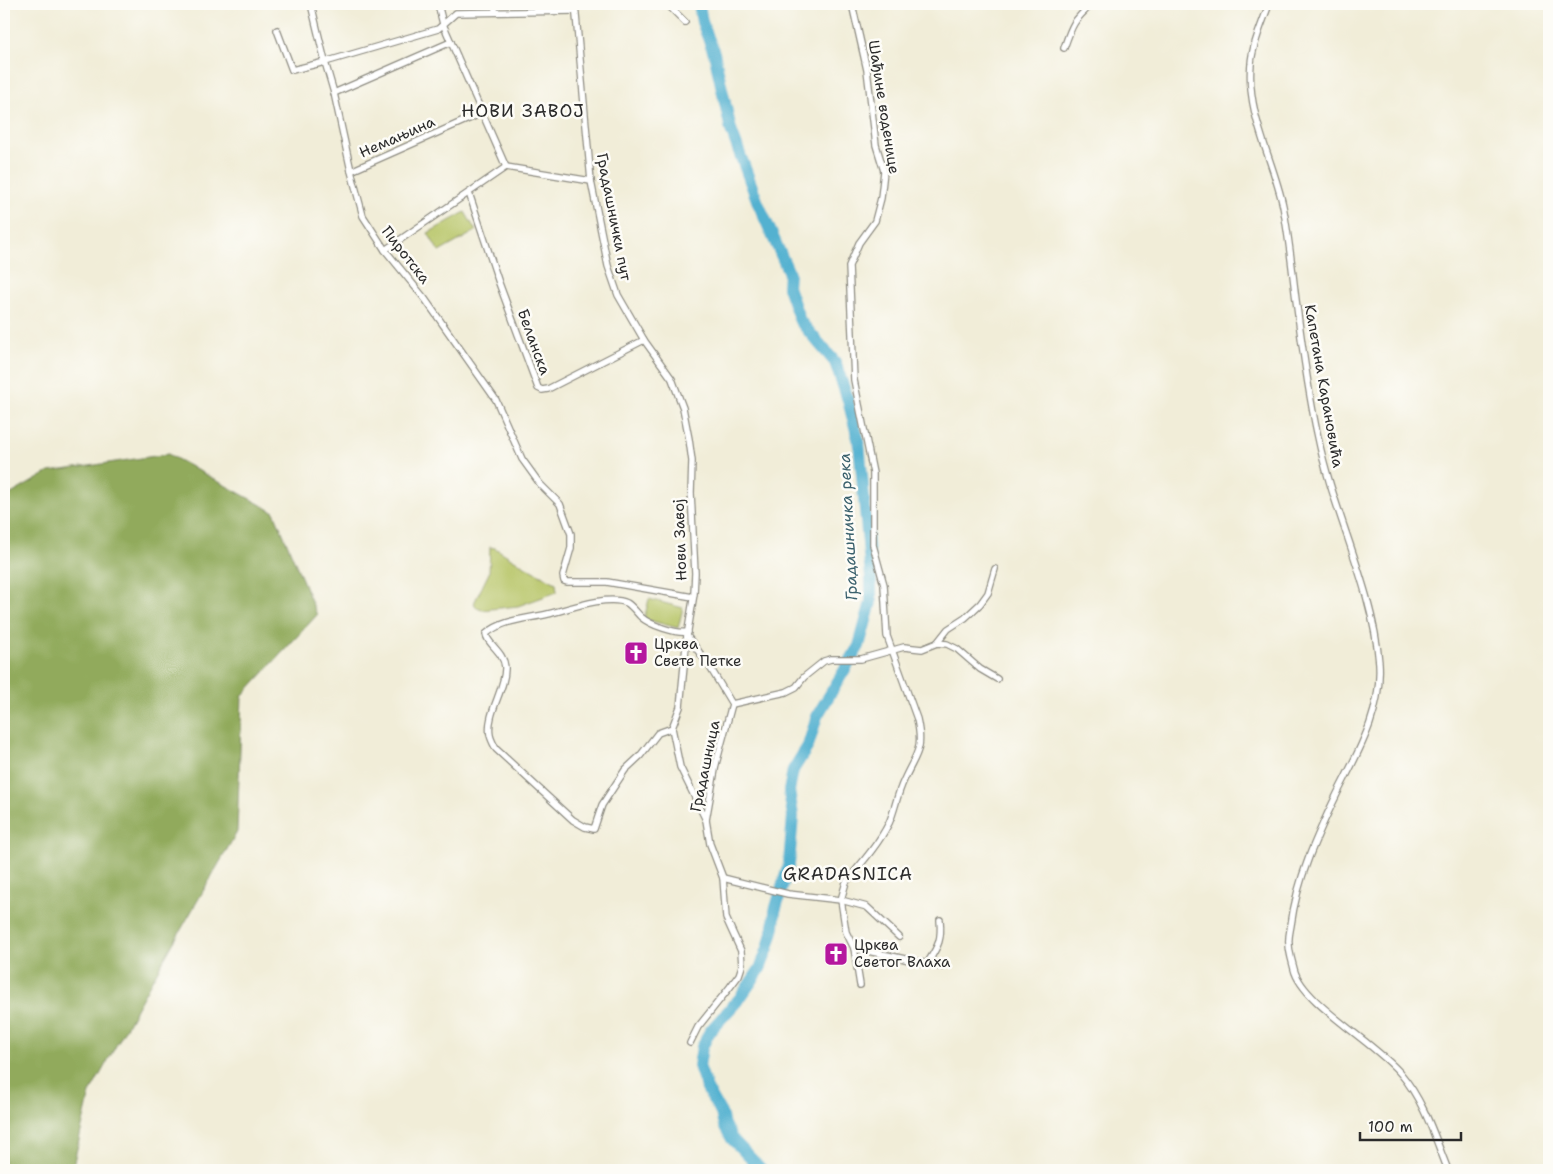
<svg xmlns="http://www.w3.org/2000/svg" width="1553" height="1174" viewBox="0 0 1553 1174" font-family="'Shantell Sans',sans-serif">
<rect width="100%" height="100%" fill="#fdfcf7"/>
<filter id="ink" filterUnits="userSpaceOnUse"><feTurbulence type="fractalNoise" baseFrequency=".02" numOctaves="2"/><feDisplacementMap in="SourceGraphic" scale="10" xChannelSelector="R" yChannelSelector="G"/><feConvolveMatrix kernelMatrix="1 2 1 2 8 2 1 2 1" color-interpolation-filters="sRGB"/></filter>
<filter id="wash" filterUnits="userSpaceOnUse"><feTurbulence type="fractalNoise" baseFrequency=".0096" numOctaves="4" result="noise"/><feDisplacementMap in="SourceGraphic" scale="20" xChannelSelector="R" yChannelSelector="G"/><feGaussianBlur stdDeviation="1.12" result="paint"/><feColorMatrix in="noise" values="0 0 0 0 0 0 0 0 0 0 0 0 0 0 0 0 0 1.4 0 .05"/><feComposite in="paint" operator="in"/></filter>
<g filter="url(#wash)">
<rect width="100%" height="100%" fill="#f1edd8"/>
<g fill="#b7c567" stroke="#717849">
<polygon points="465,212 476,231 439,252 428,233"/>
<polygon points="490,547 495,548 521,564 556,583 557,592 518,606 482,610 477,608 474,603 489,573"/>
<polygon points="649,599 683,608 678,628 644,619"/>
</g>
<polygon fill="#91aa5c" stroke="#5e6a44" points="168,454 274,512 317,615 242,696 237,832 151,982 90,1093 72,1170 4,1170 4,498 49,472"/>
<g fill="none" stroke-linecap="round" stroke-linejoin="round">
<polyline stroke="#52b1d0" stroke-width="12" points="699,4 702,22 714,53 731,130 758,203 789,273 788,287 800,321 835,362 847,397 859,442 871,577 871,602 859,646 817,716 808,746 793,770 789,791 793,816 789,864 775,911 774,927 768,948 760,969 740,998 710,1031 702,1047 699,1066 707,1089 721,1113 724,1125 732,1139 762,1170"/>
</g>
</g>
<g filter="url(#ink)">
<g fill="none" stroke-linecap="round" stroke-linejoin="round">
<g stroke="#8e8c82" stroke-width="8">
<g id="street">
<polyline points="311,4 325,62 334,93 351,171 363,216 385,250 425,299 496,400 522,459 540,484 560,504 571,534 571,548 563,576 564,581 567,582 607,582 693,597"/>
<polyline points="438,4 443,24 506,167"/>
<polyline points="495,4 495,12"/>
<polyline points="575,4 591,181 608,266 618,295 644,340 672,379 683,408 689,439 692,461 691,493 695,573 694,594 687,636 708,664 732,704 716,764 706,820 710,844 723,878 726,918 741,951 742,966 739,975 730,987 698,1027 690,1043"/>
<polyline points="667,4 685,22"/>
<path d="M852,4l15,66 9,75 8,26 -3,27 -6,23 -16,22 -10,23 5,114 19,93v72l11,40 3,51 30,83c7,32 -1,34 -13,61 -7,14 -9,30 -15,43 -11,22 -28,41 -43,59l-5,18 5,32 8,16 6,37"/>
<path d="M1269,4c-6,18 -17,41 -18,60 -5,49 22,95 32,142 6,31 9,62 13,94 6,46 12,92 22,137 15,75 55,151 61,226 3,50 -21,89 -42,131 -20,41 -40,85 -46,131 -1,6 -3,13 -2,19 0,8 3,17 5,25 8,34 82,74 107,105 23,27 34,64 47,96"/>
<polyline points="277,30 292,70 325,62 438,29 456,13 575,11"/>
<path d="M1064,48c8,-23 9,-27 28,-44"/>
<polyline points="334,93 451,42"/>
<polyline points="351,171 482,113"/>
<polyline points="469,193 499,283 538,388 542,390 548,389 644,340"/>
<polyline points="385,250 506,167 591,181"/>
<path d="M687,636l-7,71 -8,21 -14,5 -18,23 -15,14 -23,35 -8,24 -9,-2 -12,-7 -77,-71c-2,-4 -5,-9 -6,-14 -4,-22 16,-46 15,-68 -1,-15 -18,-23 -19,-33 17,-15 42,-15 62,-20 20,-5 60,-20 79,-11 5,3 10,10 14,14 9,8 35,17 47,15"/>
<polyline points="937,643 948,629 965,618 980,604 988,593 995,569"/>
<polyline points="732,704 786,692 796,687 804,677 824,661 831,659 861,659 904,647 922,649 937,643 947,644 957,649 980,669 997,679"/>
<polyline points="672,728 680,767 706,820"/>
<polyline points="723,878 788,894 841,900 867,907 899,937"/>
<polyline points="854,948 942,967"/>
<path d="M927,964c11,-18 15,-23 13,-44"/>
</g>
</g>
<use href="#street" stroke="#fff" stroke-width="5.5"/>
</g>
</g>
<defs>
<g id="church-square" transform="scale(1.25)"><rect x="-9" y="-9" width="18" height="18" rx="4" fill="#b5179e" stroke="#fdfcf7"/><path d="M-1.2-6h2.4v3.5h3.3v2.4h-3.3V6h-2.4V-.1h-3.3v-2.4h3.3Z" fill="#fff"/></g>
</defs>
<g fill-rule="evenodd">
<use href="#church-square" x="636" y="653"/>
<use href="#church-square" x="836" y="954"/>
</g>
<g text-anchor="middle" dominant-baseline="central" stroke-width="5" stroke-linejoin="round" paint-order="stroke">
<g font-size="15" fill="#2b2b2b" stroke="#fdfcf7">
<text transform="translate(884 107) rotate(81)">Шађине воденице</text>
<text transform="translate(397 137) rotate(-24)">Немањина</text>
<text transform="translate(614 217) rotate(79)">Градашнички пут</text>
<text transform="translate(406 255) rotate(52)">Пиротска</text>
<text transform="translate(534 342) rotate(70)">Беланска</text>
<text transform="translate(1324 386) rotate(80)">Капетана Карановића</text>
<text transform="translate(680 540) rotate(-92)">Нови Завој</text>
<text transform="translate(705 766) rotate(-78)">Градашница</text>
</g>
<g font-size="15" fill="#2b2b2b" stroke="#fdfcf7" text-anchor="start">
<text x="654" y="644">Црква<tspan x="654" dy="17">Свете Петке</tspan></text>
<text x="854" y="945">Црква<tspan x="854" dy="17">Светог Влаха</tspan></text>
</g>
<g font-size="16" font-style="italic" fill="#3b616d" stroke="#fdfcf7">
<text transform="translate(848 527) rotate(-93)">Градашничка река</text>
</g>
<g font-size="18" letter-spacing="1" fill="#2b2b2b" stroke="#fdfcf7">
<text x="523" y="111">НОВИ ЗАВОЈ</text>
<text x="848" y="874">GRADASNICA</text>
</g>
</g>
<rect width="1553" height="1174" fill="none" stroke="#fdfcf7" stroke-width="20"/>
<path d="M1360 1132v8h101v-8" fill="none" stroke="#2b2b2b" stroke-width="2.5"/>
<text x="1368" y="1132" font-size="15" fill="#2b2b2b" stroke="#fdfcf7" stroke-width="4" paint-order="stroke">100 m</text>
</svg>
